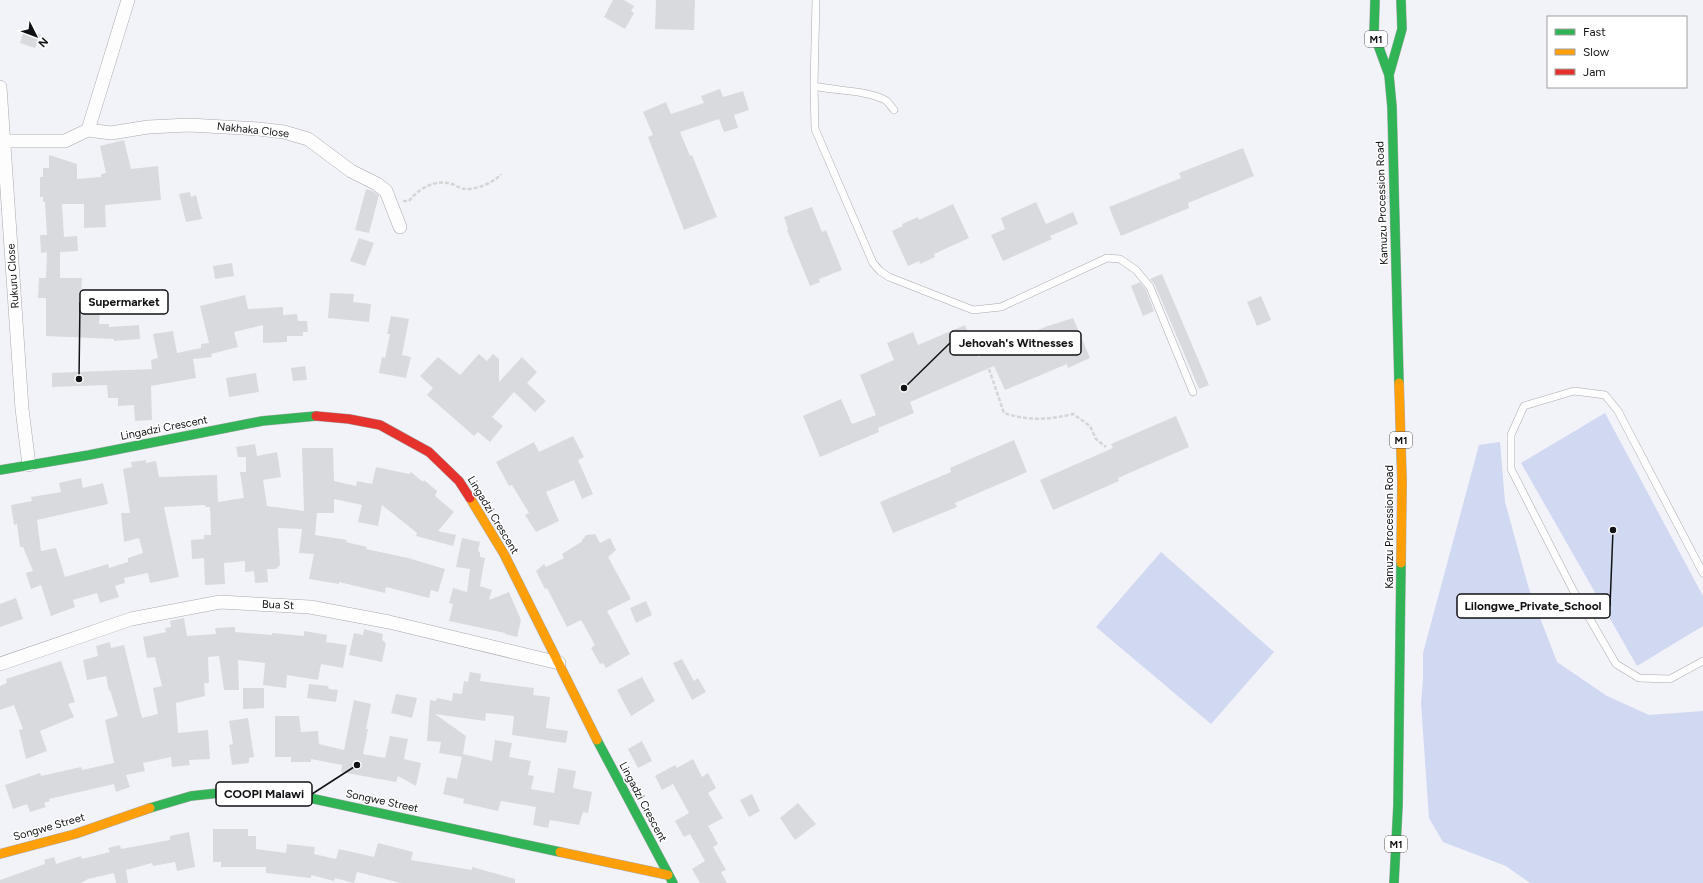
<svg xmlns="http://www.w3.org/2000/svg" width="1703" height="883" font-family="Figtree,sans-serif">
  <rect width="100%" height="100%" fill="#f2f3f8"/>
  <!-- green -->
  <path fill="#d0d8f2" d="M1605,413L1703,596V626L1637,666L1521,463Z
    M1500,442L1505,502L1529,589L1557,662L1607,696L1649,715L1703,711V883H1530L1506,866L1443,842L1429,818L1421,703L1423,680V653L1479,445Z
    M1161,552L1274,652L1211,724L1096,627Z"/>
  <!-- building -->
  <path fill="#d9dade" d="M613,0H624L634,6L631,11L634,13L625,29L604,17Z
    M656,0H695L694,30L655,29Z
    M28,30L41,35L35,48L20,43L23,33L26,34Z
    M720,89L723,97L743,91L749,110L734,115L738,128L724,132L719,119L680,132L690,156L692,155L717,217L684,230L648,137L653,135L643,112L666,102L671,114L704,103L701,96Z
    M124,140L131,169L158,166L161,200L105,205L106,227L84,228V204H62L64,237L77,236L78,251L60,252V278H82L81,300L101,301L99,324H109V327L139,325L140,339L114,341V339L46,336V298H38L39,278H46L47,252L41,253L40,235H47L45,202H43V197H40V177H43V168H49V155L77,164V179L101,177V174L106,173L100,146Z
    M1243,148L1254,176L1188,203L1189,208L1121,236L1109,207L1181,178L1179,173Z
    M366,189L373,191L379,195L369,233L355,230Z
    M190,192L191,197L196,195L202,219L186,222L179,194Z
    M1036,202L1046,224L1073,212L1078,224L1050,236L1052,239L1003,261L991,235L1005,229L1001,218Z
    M953,204L969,238L934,254L935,257L920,264L919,261L908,266L892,231L903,226L902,224L918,217L919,220Z
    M812,207L822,232L826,230L842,270L819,279L820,282L810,286L787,230L788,229L784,217Z
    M359,238L374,243L365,266L350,261Z
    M232,263L234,276L215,279L213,266Z
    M1162,274L1209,385L1199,389L1155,285L1150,279Z
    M1140,282L1146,290L1154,311L1143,316L1131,286Z
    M330,293L354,294L353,302L371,304L369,322L328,318Z
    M245,295L248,309L283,307V315L297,314L298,321H307L308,332H303V336H287V342L263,343V325L234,332L238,347L211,354L212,357L193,359L196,378L151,386L152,420L135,421L134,405L118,406V398H108L107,385L52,387V373L152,369L151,360L158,358L153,334L173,331L177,353L201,348V344L209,343L200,306Z
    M1261,296L1271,320L1257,326L1247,302Z
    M391,316L409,319L402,355L411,357L406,378L379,373L382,357L385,358L390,334H387Z
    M1073,318L1090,358L1068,368L1067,364L1005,390L994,366L910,402L914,413L878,428L879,432L820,457L803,416L841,399L852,424L876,415L860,375L894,360L887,343L913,332L918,345L965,325L978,357L1045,327Z
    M479,354L487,361L493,354L499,359V382L522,357L537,372L527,383L546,401L535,412L514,392L492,417L503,426L490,442L478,432L474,436L427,395L433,388L420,376L438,357L460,375Z
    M305,366L307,380L293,381L291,368Z
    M256,373L259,392L229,397L226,378Z
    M1176,416L1189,447L1118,478L1119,481L1053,510L1040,480L1113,448L1111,444Z
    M573,436L584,457L578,460L593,494L582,499L574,480L546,492L559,521L536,532L525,515L529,513L512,485L509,486L496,462L534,442L539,452Z
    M1014,440L1027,472L955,503L957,507L893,533L880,502L951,472L950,468Z
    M255,444L257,456L277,452L281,477L263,480L267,506L304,511L302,448H333L334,481L356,486L357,481L372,484L376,467L409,474L411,472L423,482L424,480L437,491L435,496L454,512L438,531L456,535L453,546L416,536L417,533L382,505L378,526L358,522L362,505L334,499V513H317L315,535L347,540L346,542L367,547L366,549L408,558L445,569L438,592L431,590L429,598L386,587L385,593L339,582V584L309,579L314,554L299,553L302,529L278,528L280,565L276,569H267L268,582L255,583L254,571L245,572V561L224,563L225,584L205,585L204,558L192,559L191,540L204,539V535H211L210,507H206L205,505L164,507L179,577L150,583L148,573L124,578L125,583L115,586L119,597L100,603L97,593L73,600L75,607L51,616L41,585L31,589L26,573L33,571L23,547H20L17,524L14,525L11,505L32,501L31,497L61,492L59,483L81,478L83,488L103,483L108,504L37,520L41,551L56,548L65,577L108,564L109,568L128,562V558L143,553L139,538L124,542L121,513H130L123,469L132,467L131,462L146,460V463L156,461L159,477L217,475L218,502L244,498L240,472H246V457H238L236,447Z
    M595,534L600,543L610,538L616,550L608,557L631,599L607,611L630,654L606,668L603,663L600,664L591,648L595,645L581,620L567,627L547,588L545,589L536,571L544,564L546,567L564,558L562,554L581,542L586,535Z
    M462,538L480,542L478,551L480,552V557L485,558L480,586L492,590L489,600L509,592L521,620L517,637L505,634V633L449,621L453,604L449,603L453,588L467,592L470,569L456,567Z
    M16,598L23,619L0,627V604Z
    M646,601L652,615L636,623L630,608Z
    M184,618L187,636L216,634L215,628L235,627V632L272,635V633L304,636V631L327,635L326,642L347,645L343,668L321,664L318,680L287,675L286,688L263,685L265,663L238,660L239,690H224L219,656L208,657L209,683H204L205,696L176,703L178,733L208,730L210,759L189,760L190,765L172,767L171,757L143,763L145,771L126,775L130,787L116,792L114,784L49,799L50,801L44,803L46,807L30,812L27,804L13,809L5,785L40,773L41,776L81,767L82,770L114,763L105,720L118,716L110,690L109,691L106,676L87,680L83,660L98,656L96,646L110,642L111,648L124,645L142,718L158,714L153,688L162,686L155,657L147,658L143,637L166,632L165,628L171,627L170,621Z
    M364,629L383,634L382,640L386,643L382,662L349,655L354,633L363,635Z
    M682,659L694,681L698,678L706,692L692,700L673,663Z
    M61,661L75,702L68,704L74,717L40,731L47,751L26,759L19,730L23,729L14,705L0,710V686L7,683L6,679Z
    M470,672L481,674L480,681L534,688L533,695L550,697L546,728L568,731L566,743L512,735L514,716L486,713L485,721L435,714L466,736L463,754L492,761L495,740L512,743L509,757L531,761L528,775L534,776L531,789L554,793L558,768L576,771L573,788L592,792L588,813L583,812L579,825L550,820L548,828L533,825L536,807L501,801L498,811L463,803L464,799L443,794L447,777L457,779L462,757L439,753L441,742L427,741L430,700L436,701L437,698L452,701L453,693L462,694L464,681L468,682Z
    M642,677L655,701L631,716L617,690Z
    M309,684L328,686L329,689L338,690L336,702L307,698Z
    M243,688H264V708L243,709Z
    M396,694L417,698L412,718L391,713Z
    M354,700L371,704L366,729H368L363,754L385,758L390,736L408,739L404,759L421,763L416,786L398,776L396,782L341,772L342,765L311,759V762H291V757H275V716H299L301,732L318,731L319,744L344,750Z
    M248,718L254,757L249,758V763L232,765L229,745L233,744L229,721Z
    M642,741L652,761L638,768L628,749Z
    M693,759L702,777L708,773L716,788L708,793L723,818L708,826L718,844L713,847L726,870L721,872L727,883H700L692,869L705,861L690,834L684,837L675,821L689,813L673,784L662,790L655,776L675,765L677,768Z
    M752,794L760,811L749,817L740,800Z
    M798,803L816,824L795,840L780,818Z
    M213,829H248V836H256V849L286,853L287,844L315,847L314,854L336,859L339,849L374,857L378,843L413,852L411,860L472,870V867L515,879V883H401L357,872L354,883L335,878L334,881L311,875V878L266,873V867H221V862H213Z
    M189,832L195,867L177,871L175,862L153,866L152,863L126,870L128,883H116L114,873L88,879L81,883H0V880L45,864L44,860L54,857L56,864L81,856L82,859L110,852L108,848L120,845L121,849L170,840V836Z"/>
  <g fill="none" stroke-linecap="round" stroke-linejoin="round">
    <!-- lane casing -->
    <g stroke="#a9aaae" stroke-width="8">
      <path id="lane" d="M816,0L814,86L815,129L873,263L880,271L889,277L973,310L1001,307L1107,258L1120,259L1136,270L1150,287L1193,392
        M814,86C836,91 866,90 885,100C889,102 891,107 894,110
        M1703,573L1618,411L1605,395L1574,391L1524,406L1511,435V469L1573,590L1616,664L1639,678L1670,679L1703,661"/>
    </g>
    <!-- street casing -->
    <g stroke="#a9aaae" stroke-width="14">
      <path id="street" d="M0,87L22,409L29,465
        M88,130L111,133L148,127L189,125L259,129L284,132L308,139L351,171L377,184L386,191L400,227
        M4,141H65L88,130L128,0
        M0,664L131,619L220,602L310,607L389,622L559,663"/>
    </g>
    <!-- fast casing -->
    <g stroke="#a9aaae" stroke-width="10">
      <path id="fast" d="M1375,0L1374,34L1389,75L1392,107L1399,383
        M1389,75L1402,29L1401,0
        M0,470L89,455L262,421L316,416
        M597,740L673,883
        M150,808L191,796L247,790L282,792L560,852
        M1394,883L1398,805L1401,563"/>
    </g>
    <!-- slow casing -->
    <g stroke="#a9aaae" stroke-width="10">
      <path id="slow" d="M1399,383L1402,481L1401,563
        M470,498L504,554L597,740
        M560,852L668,875
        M0,854L75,834L150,808"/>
    </g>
    <!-- jam casing -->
    <g stroke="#a9aaae" stroke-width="10">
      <path id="jam" d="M316,416L349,419L380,425L429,452L459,481L470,498"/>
    </g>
    <!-- path -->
    <path stroke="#d5d5d7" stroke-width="2.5" stroke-dasharray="4 2" stroke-linecap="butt" d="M403,201H409C419,188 435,179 452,184C457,186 460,188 464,189C475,190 494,183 501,174
      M989,369L1004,413C1028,421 1049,420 1073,414L1090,426L1096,439L1106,447"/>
    <!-- lane -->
    <use href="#lane" stroke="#fdfdfe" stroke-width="7"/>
    <!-- street -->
    <use href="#street" stroke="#fdfdfe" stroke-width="13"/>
    <!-- fast -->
    <use href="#fast" stroke="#30b455" stroke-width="9"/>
    <!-- slow -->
    <use href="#slow" stroke="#ff9f0a" stroke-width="9"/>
    <!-- jam -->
    <use href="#jam" stroke="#e5322d" stroke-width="9"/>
  </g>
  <g text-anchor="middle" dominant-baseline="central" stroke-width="3" stroke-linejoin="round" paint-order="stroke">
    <!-- shield labels -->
    <g fill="#fff" stroke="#58595b" stroke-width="1">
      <rect x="1365" y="31" width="22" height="16" rx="3"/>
      <rect x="1390" y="432" width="22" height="16" rx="3"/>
      <rect x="1385" y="836" width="22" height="16" rx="3"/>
    </g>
    <g font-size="10" font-weight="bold" fill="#111215">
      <text x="1376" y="39">M1</text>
      <text x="1401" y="440">M1</text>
      <text x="1396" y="844">M1</text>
    </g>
    <!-- street labels -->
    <g font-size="11" fill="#111215" stroke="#fff">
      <text transform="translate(253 130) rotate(6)">Nakhaka Close</text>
      <text transform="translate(1382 203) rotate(-92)">Kamuzu Procession Road</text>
      <text transform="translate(13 276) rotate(-94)">Rukuru Close</text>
      <text transform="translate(164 428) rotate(-11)">Lingadzi Crescent</text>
      <text transform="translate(493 515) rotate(59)">Lingadzi Crescent</text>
      <text transform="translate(1389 527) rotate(-90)">Kamuzu Procession Road</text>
      <text transform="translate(278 605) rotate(3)">Bua St</text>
      <text transform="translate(382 801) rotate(12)">Songwe Street</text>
      <text transform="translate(643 802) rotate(62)">Lingadzi Crescent</text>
      <text transform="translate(49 827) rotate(-16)">Songwe Street</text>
    </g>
  </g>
  <!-- callouts -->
  <path fill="none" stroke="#111215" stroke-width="1.5" d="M79 379L80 302M904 388L950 343M1613 530L1610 606M357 765L312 794"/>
  <g fill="#111215" stroke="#fff" stroke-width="1.5">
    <circle cx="79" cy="379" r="4"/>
    <circle cx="904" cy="388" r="4"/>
    <circle cx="1613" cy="530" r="4"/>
    <circle cx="357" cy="765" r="4"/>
  </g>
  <g fill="#fff" stroke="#111215" stroke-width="1.5">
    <rect x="80" y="290" width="88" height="24" rx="4"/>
    <rect x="950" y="331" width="131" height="24" rx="4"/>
    <rect x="1457" y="594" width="153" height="24" rx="4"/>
    <rect x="216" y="782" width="96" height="24" rx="4"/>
  </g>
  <g font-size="12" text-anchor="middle" font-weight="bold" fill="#111215">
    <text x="124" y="306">Supermarket</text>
    <text x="1016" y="347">Jehovah's Witnesses</text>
    <text x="1533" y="610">Lilongwe_Private_School</text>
    <text x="264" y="798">COOPI Malawi</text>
  </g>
  <!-- legend -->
  <rect x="1547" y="16" width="140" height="72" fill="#ffffff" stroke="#a0a0a1"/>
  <rect x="1555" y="29" width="20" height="6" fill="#30b455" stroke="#a0a0a1"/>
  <text x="1583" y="36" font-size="12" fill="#111215">Fast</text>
  <rect x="1555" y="49" width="20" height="6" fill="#ff9f0a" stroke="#a0a0a1"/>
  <text x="1583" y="56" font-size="12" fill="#111215">Slow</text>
  <rect x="1555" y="69" width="20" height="6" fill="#e5322d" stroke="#a0a0a1"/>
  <text x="1583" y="76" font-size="12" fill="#111215">Jam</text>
  <!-- north arrow -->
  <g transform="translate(36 36) rotate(132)" stroke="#ffffff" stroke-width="3" paint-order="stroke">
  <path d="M0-3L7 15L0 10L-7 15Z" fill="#111215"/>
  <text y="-6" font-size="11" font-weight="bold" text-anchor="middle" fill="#111215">N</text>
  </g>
</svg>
